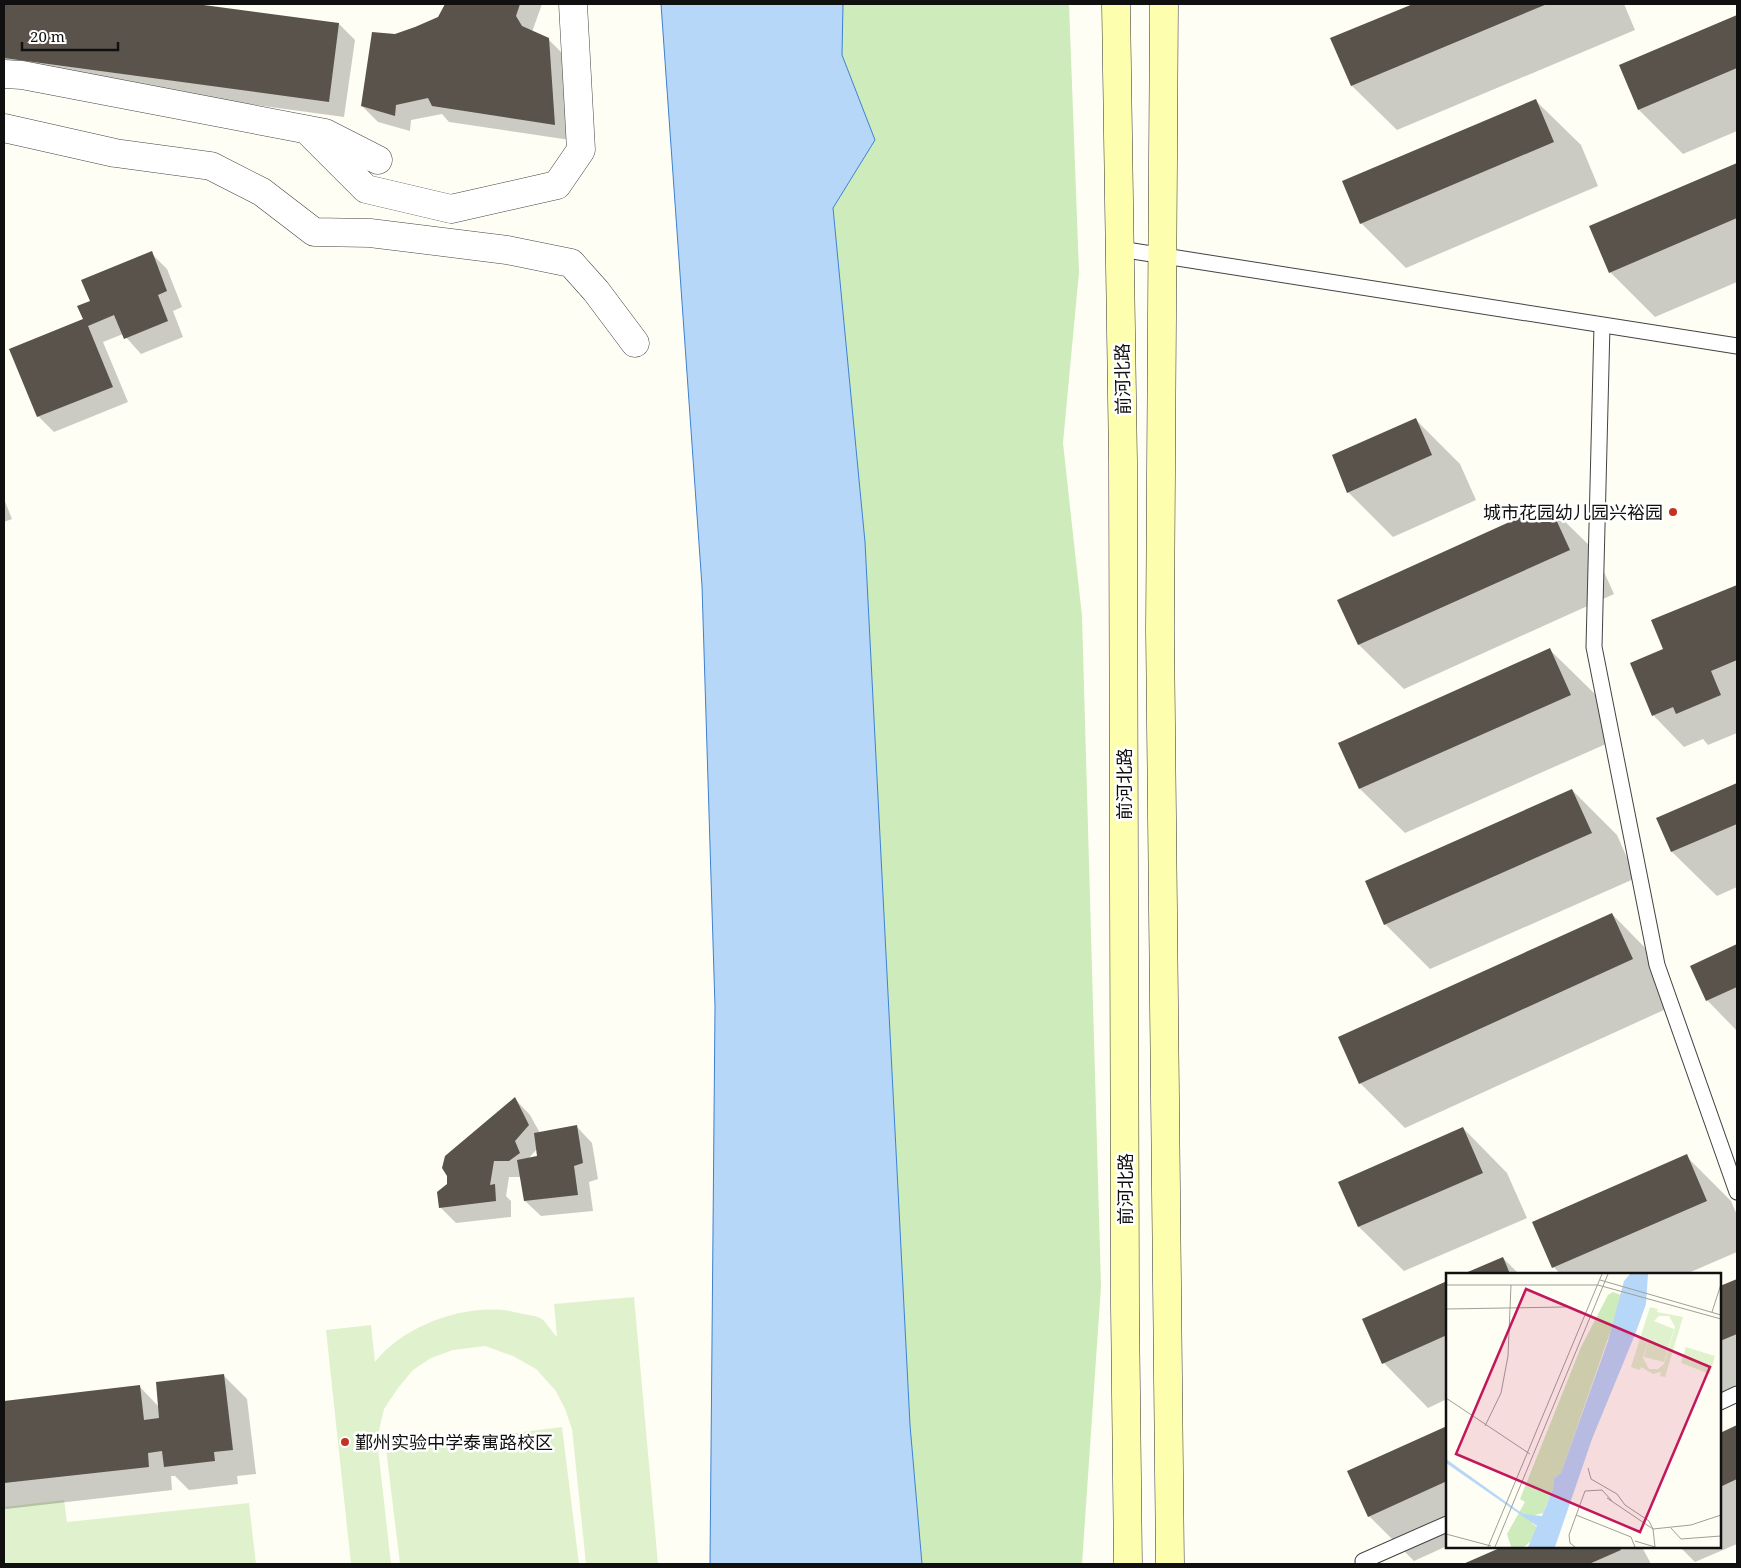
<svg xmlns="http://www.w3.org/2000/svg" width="1741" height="1568" font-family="'Noto Serif','Noto Sans SC',serif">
  <rect width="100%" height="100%" fill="#fffef4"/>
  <!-- green -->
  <path fill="#ceebbb" d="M843,4H1069L1079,272L1063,443L1082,616L1101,1286L1082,1564H922L910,1425L865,542L833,208L875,140L842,55Z"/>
  <!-- pitch -->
  <path fill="#e0f2cd" d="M634,1297L658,1564H586L572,1429L565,1409L556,1391L536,1369L513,1356L485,1346L453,1350L431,1358L413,1370L398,1388L384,1409L377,1439L391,1564H351L326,1330L371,1325L375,1362C405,1323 475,1299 523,1314C529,1315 537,1316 542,1319C547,1323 552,1332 557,1337L554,1304Z
    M562,1427L579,1564H400L386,1449Z
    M64,1500L67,1522L249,1503L256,1564H4V1507Z"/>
  <!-- water -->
  <path fill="#b7d7f8" stroke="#3c81d1" d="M661,4H843L842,55L875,140L833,208L865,542L910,1425L922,1564H710L715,1007L702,586Z"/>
  <!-- shadow -->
  <path fill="#0003" fill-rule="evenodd" d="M4,4H187L339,24L355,40L344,117L4,71Z
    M447,4H542L532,32L548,39L564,55L570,140L449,122L442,114L411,120L410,131L378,122L362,106L395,36L439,18Z
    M1416,4H1624L1635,30L1397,130L1352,86L1332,39Z
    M1737,16V131L1683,154L1639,110L1620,66Z
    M1536,101L1581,145L1598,186L1406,268L1361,223Z
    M1737,164V282L1655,317L1610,272L1591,227Z
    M151,253L167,269L182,307L173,311L183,337L141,354L123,334L103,342L128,402L54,432L38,416L92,301Z
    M1416,420L1460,464L1476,500L1393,537L1348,492Z
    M4,499L12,519L4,522Z
    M1549,506L1594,550L1614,594L1404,689L1359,645L1339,600Z
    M1737,586V733L1708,745L1703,739L1684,747L1653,715L1665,650L1653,621Z
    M1550,650L1595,694L1615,740L1405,833L1360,789L1340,743Z
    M1737,784V887L1717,896L1672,852L1657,818Z
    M1572,790L1617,835L1636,878L1430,969L1385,924Z
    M1612,914L1656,959L1677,1004L1405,1128L1360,1083Z
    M1737,946V1031L1707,1000L1691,966Z
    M515,1099L530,1115L540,1133L577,1127L592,1143L598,1179L589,1182L593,1211L541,1216L525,1201L521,1177H509L506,1196L511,1201V1217L456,1223L440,1207L448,1184ZM537,1149L539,1157L528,1159Z
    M1463,1128L1507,1173L1527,1218L1404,1271L1359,1227L1340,1182Z
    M1686,1156L1731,1201L1737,1215V1252L1686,1274H1560L1554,1267L1534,1222Z
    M1503,1258L1519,1274H1466Z
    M1737,1280V1398L1720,1405V1288Z
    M1447,1283V1399L1428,1408L1384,1363L1364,1319Z
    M223,1375L247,1399L256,1474L237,1476L238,1484L189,1490L175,1476H171L172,1490L6,1509L4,1508V1402L140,1387L159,1407Z
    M1737,1426V1544L1695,1562L1680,1547H1720V1434Z
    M1447,1427V1546L1414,1561L1369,1516L1349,1471Z
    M1505,1547H1642L1651,1564H1466Z"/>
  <!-- building -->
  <path fill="#59534c" d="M4,4H196L339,23L329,102L4,58Z
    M445,4H520L516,16L522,26L549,38L555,125L432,106L428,98L396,105L395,116L361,106L372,32L395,34L415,27L438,17Z
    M1413,4H1547L1351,86L1330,38Z
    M1737,15V68L1638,110L1619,65Z
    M1536,99L1554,142L1360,224L1342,181Z
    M1737,163V218L1609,273L1589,226Z
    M152,251L167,291L158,295L168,321L124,339L114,315L88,326L113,387L37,417L9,349L83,319L77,306L90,301L81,280Z
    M1416,418L1432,455L1347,493L1332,455Z
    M1549,504L1570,550L1358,645L1337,600Z
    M1737,585V660L1711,671L1721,695L1676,714L1673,707L1652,716L1630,663L1663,649L1651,620Z
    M1550,648L1571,695L1359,789L1338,743Z
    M1737,783V824L1671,852L1656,818Z
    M1572,789L1592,833L1384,925L1365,881Z
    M1612,913L1633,959L1359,1084L1338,1037Z
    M1737,944V987L1706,1001L1690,966Z
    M515,1097L529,1125L515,1141L520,1153L509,1161H494L490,1185L495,1184L496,1201L439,1208L437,1192L447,1184V1176L442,1168L445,1156Z
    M577,1125L583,1163L574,1166L578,1195L524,1201L517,1160L537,1156L534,1133Z
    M1463,1127L1483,1173L1358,1227L1338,1182Z
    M1687,1154L1707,1201L1552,1268L1532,1222Z
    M1503,1257L1510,1274H1463Z
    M1737,1279V1334L1720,1341V1286Z
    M1447,1281V1335L1382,1364L1362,1319Z
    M224,1374L233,1450L214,1452L215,1461L164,1467L162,1451L148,1453L149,1467L4,1483V1401L140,1385L144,1420L159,1418L156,1382Z
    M1737,1425V1479L1720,1487V1433Z
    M1447,1426V1481L1368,1517L1347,1471Z
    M1502,1547H1619L1621,1550L1589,1564H1463Z"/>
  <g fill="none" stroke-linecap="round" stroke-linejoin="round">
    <!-- service casing -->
    <g stroke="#434343" stroke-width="17">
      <path id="service" d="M1120,249L1737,346
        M1602,325L1594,647L1657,965L1737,1192
        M1720,1402L1737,1394
        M1363,1561L1447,1524"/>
    </g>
    <!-- minor casing -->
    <g stroke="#434343" stroke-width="29">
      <path id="minor" d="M4,74L22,75L325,133L378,160
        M4,128L115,153L211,166L262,192L314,232L370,233L507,250L571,263L596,291L635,343
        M307,130L366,189L451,209L557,185L581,150L573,4"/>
    </g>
    <!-- secondary casing -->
    <g stroke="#323232" stroke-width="29">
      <path id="secondary" d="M1116,4L1123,461L1125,1307L1128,1564
        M1164,4L1160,630L1170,1564"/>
    </g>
    <!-- service -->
    <use href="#service" stroke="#fff" stroke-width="15"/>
    <!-- minor -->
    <use href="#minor" stroke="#fff" stroke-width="28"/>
    <!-- secondary -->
    <use href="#secondary" stroke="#fdffaf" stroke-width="28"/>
  </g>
  <!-- markers -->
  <g fill="#c53224" stroke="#fff" stroke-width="2">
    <circle cx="1673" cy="512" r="5"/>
    <circle cx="345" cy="1442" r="5"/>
  </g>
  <g text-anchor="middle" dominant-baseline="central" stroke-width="5" stroke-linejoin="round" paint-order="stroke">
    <!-- street labels -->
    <g font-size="18" fill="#101010" stroke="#fff">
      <text transform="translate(1122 379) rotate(-91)">前河北路</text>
      <text transform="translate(1124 784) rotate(-90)">前河北路</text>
      <text transform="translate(1125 1189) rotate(-90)">前河北路</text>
    </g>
    <!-- poi labels -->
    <g font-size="18" fill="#101010" stroke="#fff" text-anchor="end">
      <text x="1663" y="512">城市花园幼儿园兴裕园</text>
      <text x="355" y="1442" text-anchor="start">鄞州实验中学泰寓路校区</text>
    </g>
  </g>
  <!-- overview -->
  <g transform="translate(1446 1273)">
    <rect width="275" height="275" fill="#fffef4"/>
    <path d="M167,19L175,22L174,31L115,200L108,205L107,216L97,240L89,242L86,250L91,254L85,268L78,274H65L61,261L79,229L74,226L135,74L162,22Z" fill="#ceebbb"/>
    <path d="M204,34L212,36L211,39L237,44L219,104L214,103L215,99L207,101L195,94L194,97L185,94ZM223,43L229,54L218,91L212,96H203L197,85L203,65L198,84L218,89L228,56L208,48L213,43ZM240,74L269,83L264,101L235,90Z" fill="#e0f2cd" fill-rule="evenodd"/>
    <path d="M184,1H202L200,31L190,59L146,166L109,274H82L91,253L0,190V186L77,241L96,243L107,216L108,205L115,200L162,68L178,8Z" fill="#b7d7f8"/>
    <path fill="none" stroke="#9f9f99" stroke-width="1" d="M154,7L275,42M0,12H152L275,46M0,36L120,34M266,39L275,11M0,125L84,181M39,153L55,120L62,83L65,12M142,195L145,206L171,221L179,232L203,248L207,256L209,274M161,225L207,256L245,252L275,242M130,242L185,264L189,274M225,255L235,266L275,263M0,261L45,273M189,268L209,274M42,274L156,1M49,274L162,1M129,274L124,270L123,262L139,218L156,217L166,228"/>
    <path fill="#c2185b" fill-opacity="0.15" stroke="#c2185b" stroke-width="2.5" d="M80,16L264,94L194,259L10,181Z"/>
    <rect width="275" height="275" fill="none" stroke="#101010" stroke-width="2.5"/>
  </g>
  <!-- border -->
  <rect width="1741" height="1568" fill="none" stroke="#101010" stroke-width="10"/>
  <!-- scale -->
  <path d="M22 42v8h96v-8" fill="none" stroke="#101010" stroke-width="2.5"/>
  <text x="30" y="42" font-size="15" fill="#101010" stroke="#ffffff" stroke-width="4" paint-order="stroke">20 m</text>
</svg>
